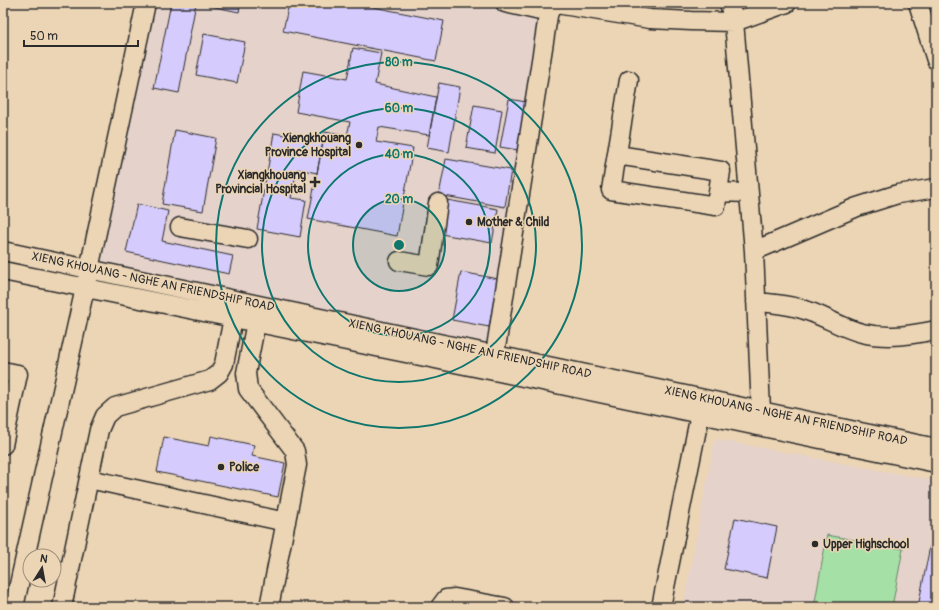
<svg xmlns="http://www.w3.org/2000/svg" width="939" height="610" font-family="Pangolin,sans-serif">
  <rect width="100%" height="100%" fill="#ecd5b5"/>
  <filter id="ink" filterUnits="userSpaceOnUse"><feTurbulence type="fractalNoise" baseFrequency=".025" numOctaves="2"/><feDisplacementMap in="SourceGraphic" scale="8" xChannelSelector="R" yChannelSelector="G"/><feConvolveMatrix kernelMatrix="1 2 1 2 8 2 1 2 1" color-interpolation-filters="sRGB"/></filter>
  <g filter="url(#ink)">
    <!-- built -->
    <path fill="#e5d2cb" d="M146,3H550L495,354L89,269Z
      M715,439L936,481V607H683Z"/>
    <!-- green -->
    <path fill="#a5e0a6" stroke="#688668" d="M827,535L903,549L892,607H814Z"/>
    <!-- building -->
    <path fill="#d5cbfd" stroke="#2b2b2b" d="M171,3H196L179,93L154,88Z
      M196,3H241L239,12Z
      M289,3H353L444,21L436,61L283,31Z
      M204,34L245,42L237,83L196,75Z
      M353,48L381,53L375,84L436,97L429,135L379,127L376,142L413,148L397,236L308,219L325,132L347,136L350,122L296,112L303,71L347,79Z
      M439,83L460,87L449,152L427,148Z
      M509,99L526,102L518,150L500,147Z
      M474,105L502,110L495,153L466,148Z
      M175,130L216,138L203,211L162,204Z
      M274,133L323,142L317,173L297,169L291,198L306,200L300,237L257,229Z
      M446,159L511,170L505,207L439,195Z
      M447,200L498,209L492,243L441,234Z
      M137,204L168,211L162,241L233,256L229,274L126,252Z
      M461,272L498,279L489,327L452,320Z
      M211,436L254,445L252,456L285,463L278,497L157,472L164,437L209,446Z
      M735,518L777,527L767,578L724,569Z
      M930,546L936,547V607H918Z"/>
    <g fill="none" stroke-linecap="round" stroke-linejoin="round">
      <!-- minor casing -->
      <g stroke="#2b2b2b" stroke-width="21">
        <path id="minor" d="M505,3L549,13
          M729,3L734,22L754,251L761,411
          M918,3L936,60
          M617,155L721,171L716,206L611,190L629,80
          M718,192L749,193
          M180,227L248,239
          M3,251L936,448
          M754,251L857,207L898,194L936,188
          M399,261L429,266L438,203
          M3,271L499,372L936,463
          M756,302C771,303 787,305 802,309C823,315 841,328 862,333C887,339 912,335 936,330
          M256,322L246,373L248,389L295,451L297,465L269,607
          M495,354L550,3L650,19L691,21L734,22L787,3
          M3,371L18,374L3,445
          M89,479L286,522
          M14,607L85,288L146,3
          M62,607L99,430L105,416L115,407L210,380L219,373L224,364L233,318
          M440,607L446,599L455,598L505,607
          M661,607L700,414"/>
      </g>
      <!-- minor -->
      <use href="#minor" stroke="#ecd5b5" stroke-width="18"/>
    </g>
  </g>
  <!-- distance rings -->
  <circle cx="399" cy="245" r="46" fill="#0f766e" fill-opacity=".12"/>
  <g fill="none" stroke="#0f766e" stroke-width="2">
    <circle cx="399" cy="245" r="46"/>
    <circle cx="399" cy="245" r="91"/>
    <circle cx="399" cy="245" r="137"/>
    <circle cx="399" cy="245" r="183"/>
  </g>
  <!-- markers -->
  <g fill="#2b2b2b" stroke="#ecd5b5" stroke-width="1.5">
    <circle cx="359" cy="145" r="4"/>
    <path d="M313 176h4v4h4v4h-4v4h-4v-4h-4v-4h4z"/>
    <circle cx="469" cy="222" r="4"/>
    <circle cx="221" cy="467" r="4"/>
    <circle cx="815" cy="544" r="4"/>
  </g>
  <g text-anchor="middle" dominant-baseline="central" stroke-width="3" stroke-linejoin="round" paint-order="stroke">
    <!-- poi labels -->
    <g font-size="12" font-weight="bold" fill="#2b2b2b" stroke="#ecd5b5" text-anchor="start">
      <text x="351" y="138" text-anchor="end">Xiengkhouang<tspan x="351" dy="14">Province Hospital</tspan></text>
      <text x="306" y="175" text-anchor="end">Xiangkhouang<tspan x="306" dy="14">Provincial Hospital</tspan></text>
      <text x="477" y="222">Mother &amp; Child</text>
      <text x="229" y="467">Police</text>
      <text x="823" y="544">Upper Highschool</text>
    </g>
    <!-- street labels -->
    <g font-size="12" fill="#2b2b2b" stroke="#ecd5b5">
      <text transform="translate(153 282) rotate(12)">XIENG KHOUANG - NGHE AN FRIENDSHIP ROAD</text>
      <text transform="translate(470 349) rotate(12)">XIENG KHOUANG - NGHE AN FRIENDSHIP ROAD</text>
      <text transform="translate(786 416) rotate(12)">XIENG KHOUANG - NGHE AN FRIENDSHIP ROAD</text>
    </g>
  </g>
  <circle cx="399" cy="245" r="6" fill="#0f766e" stroke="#ecd5b5" stroke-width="2"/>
  <g font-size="12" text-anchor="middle" font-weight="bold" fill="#0f766e" stroke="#ecd5b5" stroke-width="3" stroke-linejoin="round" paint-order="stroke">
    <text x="399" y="66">80 m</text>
    <text x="399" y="112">60 m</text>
    <text x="399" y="158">40 m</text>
    <text x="399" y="203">20 m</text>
  </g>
  <!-- margin -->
  <rect width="939" height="610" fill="none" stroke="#ecd5b5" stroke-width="16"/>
  <rect x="8" y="8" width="923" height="594" fill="none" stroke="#2b2b2b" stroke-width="1.5" filter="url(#ink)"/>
  <!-- north arrow -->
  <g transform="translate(42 568) rotate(11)"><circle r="19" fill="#ecd5b5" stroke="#9f917e"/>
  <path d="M0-3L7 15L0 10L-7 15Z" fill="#2b2b2b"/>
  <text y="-6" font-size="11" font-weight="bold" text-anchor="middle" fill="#2b2b2b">N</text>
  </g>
  <!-- scale -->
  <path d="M24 40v6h114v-6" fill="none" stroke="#2b2b2b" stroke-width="2"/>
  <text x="30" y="40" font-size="12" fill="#2b2b2b" stroke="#ecd5b5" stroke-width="3" paint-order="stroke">50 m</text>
</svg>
